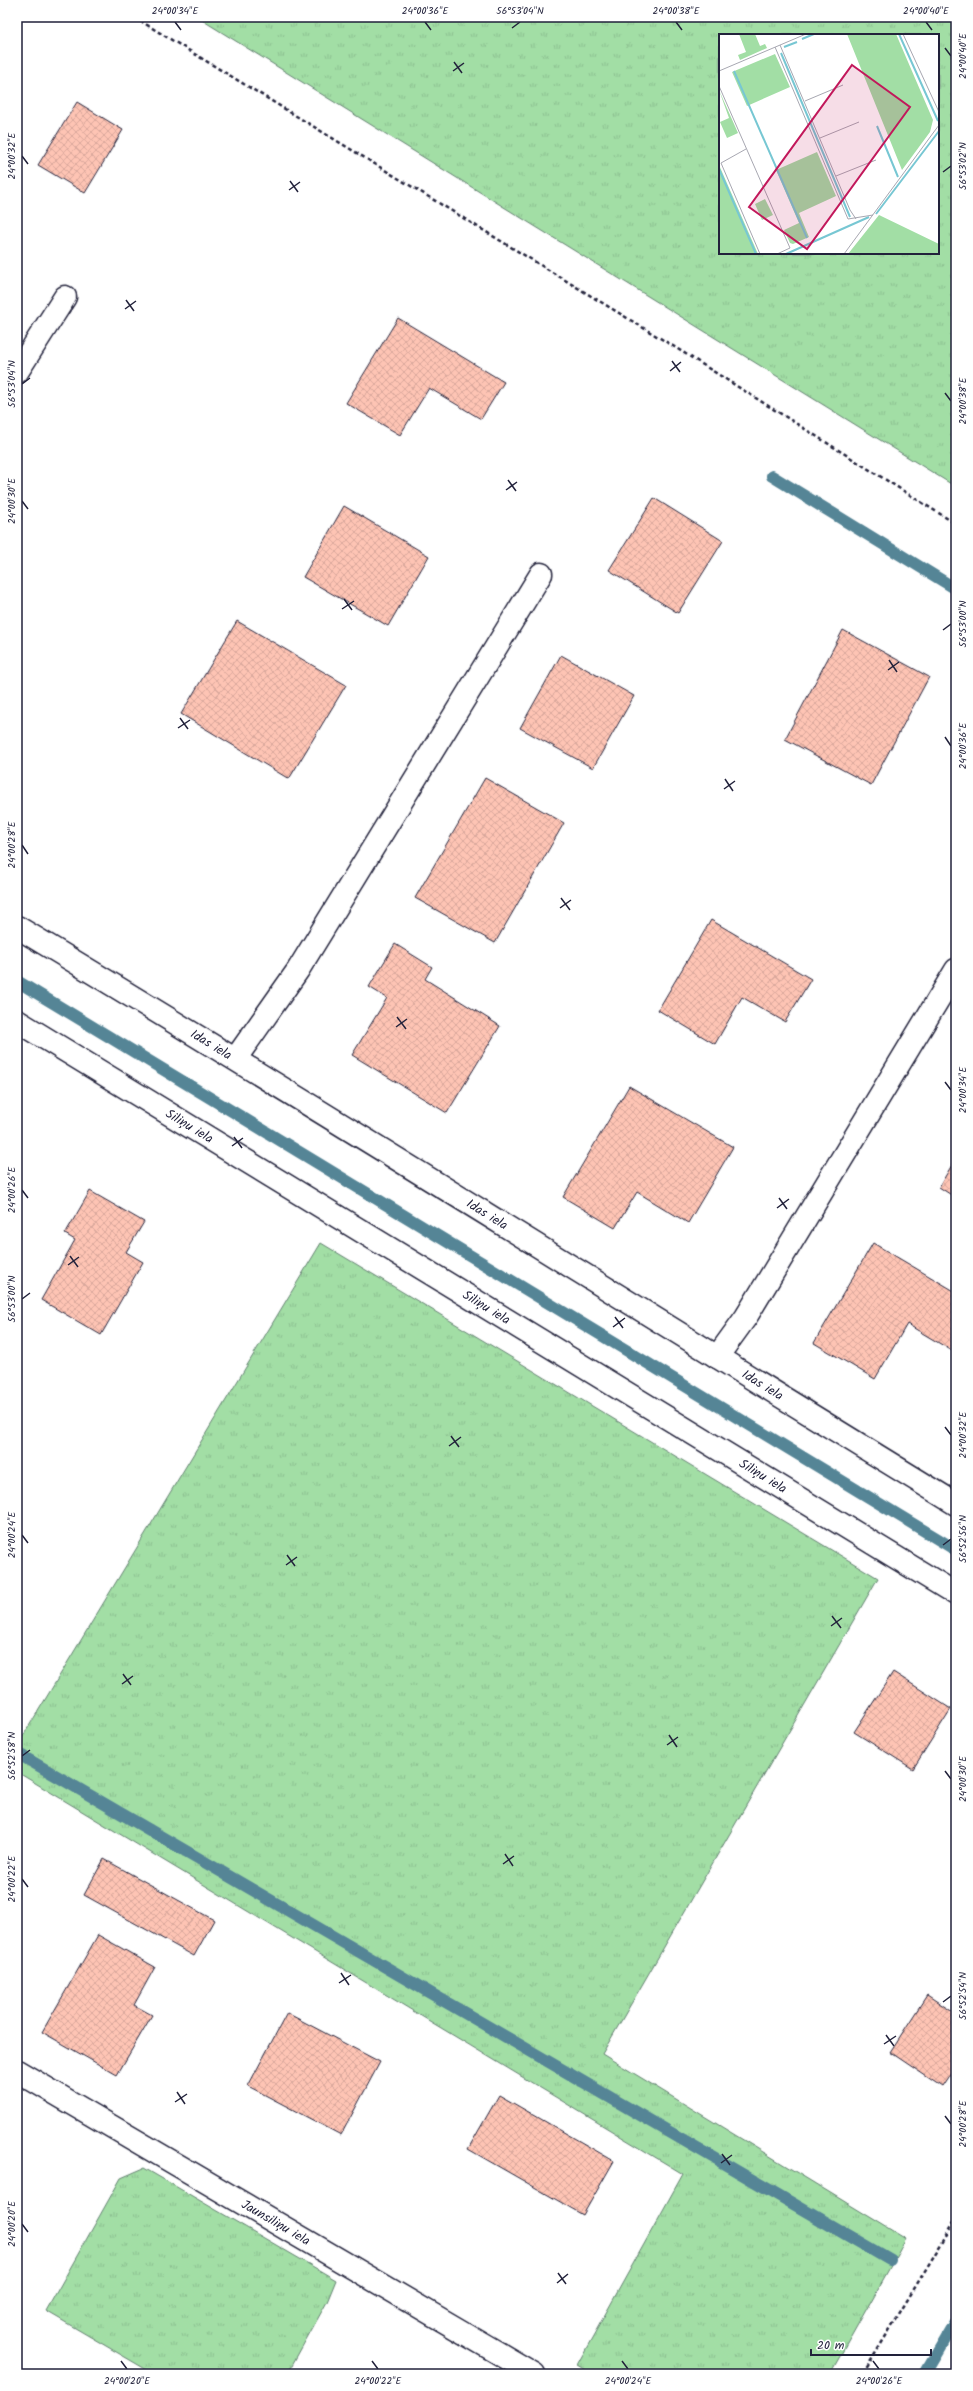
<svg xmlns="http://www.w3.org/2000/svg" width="973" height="2391" font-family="Kalam,sans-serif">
  <defs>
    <pattern id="grass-tufts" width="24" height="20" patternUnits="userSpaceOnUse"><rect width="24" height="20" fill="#a2dea5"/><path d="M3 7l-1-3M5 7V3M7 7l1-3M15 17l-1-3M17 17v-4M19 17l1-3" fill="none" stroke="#8bbe8f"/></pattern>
    <pattern id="building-cross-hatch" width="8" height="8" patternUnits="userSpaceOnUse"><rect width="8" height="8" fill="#fec4b4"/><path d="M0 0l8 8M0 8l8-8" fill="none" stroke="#d9a89c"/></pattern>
  </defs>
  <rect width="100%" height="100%" fill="#fff"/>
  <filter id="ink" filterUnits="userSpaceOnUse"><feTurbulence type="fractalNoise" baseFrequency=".025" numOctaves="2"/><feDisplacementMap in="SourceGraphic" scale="8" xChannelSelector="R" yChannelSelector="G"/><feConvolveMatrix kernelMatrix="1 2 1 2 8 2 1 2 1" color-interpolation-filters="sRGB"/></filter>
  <g filter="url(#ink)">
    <!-- grass -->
    <path fill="url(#grass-tufts)" stroke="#628070" fill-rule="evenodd" d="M197,17H956V487ZM720,35H938V253H720Z
      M321,1243L878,1578L602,2054L906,2239L830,2374H592L577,2365L683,2174L17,1772V1746Z
      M144,2168L336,2280L327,2302L287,2374H154L46,2311L121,2178Z"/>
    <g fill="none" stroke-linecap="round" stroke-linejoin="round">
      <!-- stream -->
      <path stroke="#558596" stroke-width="12" d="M772,476L956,589
        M17,981L956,1550
        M17,1753L890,2260
        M925,2374L956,2321"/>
    </g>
    <!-- building -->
    <path fill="url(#building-cross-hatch)" stroke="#22223b" d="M77,102L123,130L85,193L38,165Z
      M398,318L504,382L481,419L429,388L400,435L346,403Z
      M654,498L723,541L678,613L609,570Z
      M344,506L429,556L388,626L303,577Z
      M237,621L346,685L289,779L181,714Z
      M843,630L929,677L871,785L785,739Z
      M561,655L634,696L593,768L520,728Z
      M485,778L564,823L495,943L415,898Z
      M711,920L811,979L785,1022L742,997L715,1044L658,1010Z
      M395,944L432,967L425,979L500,1026L447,1113L352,1055L387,998L369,987Z
      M629,1086L733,1147L688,1223L637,1192L615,1228L563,1197Z
      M956,1158V1198L939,1187Z
      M90,1191L144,1222L126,1252L143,1262L101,1335L41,1300L75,1240L65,1234Z
      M873,1243L956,1292V1348L954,1352L907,1324L875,1379L814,1343Z
      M893,1672L951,1709L913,1769L854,1732Z
      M104,1859L214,1920L194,1956L84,1895Z
      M98,1935L155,1967L134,2005L152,2015L117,2075L42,2032Z
      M927,1995L956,2014V2066L942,2087L890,2052Z
      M287,2013L380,2062L341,2135L248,2086Z
      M499,2095L614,2161L583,2215L468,2149Z"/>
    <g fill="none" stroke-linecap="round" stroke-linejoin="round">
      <!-- minor casing -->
      <g stroke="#22223b" stroke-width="25">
        <g id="minor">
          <path d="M17,372L65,297"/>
          <path id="s1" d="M17,927C332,1116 642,1312 956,1504"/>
          <path id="s2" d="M17,1021L956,1594"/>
          <path d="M236,1058L298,970L541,574"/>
          <path d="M717,1357L746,1317L956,970"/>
          <path id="s3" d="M17,2071L534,2374"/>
        </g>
      </g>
      <!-- path -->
      <path stroke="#22223b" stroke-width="2.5" stroke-dasharray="4 3" stroke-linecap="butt" d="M134,17L673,346L956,524
        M863,2374L956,2219"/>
      <!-- minor -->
      <use href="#minor" stroke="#fff" stroke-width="22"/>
    </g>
  </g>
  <!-- ticks -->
  <path fill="none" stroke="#22223b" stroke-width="1.5" d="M175,22L181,30M425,22L431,30M676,22L682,30M926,22L932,30M512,28L520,22M945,48L951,56M454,62L462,73M453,71L464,63M22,156L28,164M943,172L951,166M290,181L298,192M289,190L300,182M126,300L134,311M125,309L136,301M672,361L680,372M670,371L681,362M22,384L30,378M945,393L951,401M508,480L516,491M506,490L517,482M22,501L28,509M344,599L352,610M342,609L354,601M943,630L951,624M889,660L897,672M888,670L899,662M180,718L188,729M178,728L190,720M945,737L951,746M725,779L733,791M724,789L735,781M22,845L28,854M561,898L570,910M560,908L571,900M397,1017L406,1029M396,1027L407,1019M945,1082L951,1090M234,1137L242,1148M232,1146L243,1138M22,1190L28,1198M779,1198L787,1209M777,1208L789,1199M70,1256L78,1267M68,1265L79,1257M22,1299L30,1293M615,1317L623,1328M613,1327L625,1318M945,1427L951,1435M451,1436L459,1447M449,1446L461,1437M22,1535L28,1543M943,1545L951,1539M287,1555L295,1566M286,1565L297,1557M832,1616L841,1628M831,1626L842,1618M123,1674L131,1685M122,1684L133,1676M669,1735L677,1747M667,1745L678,1737M22,1756L30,1750M945,1771L951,1779M505,1854L513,1866M503,1864L514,1856M22,1879L28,1887M341,1973L349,1985M339,1983L351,1975M943,2002L951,1996M886,2035L894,2046M884,2044L896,2036M177,2092L185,2104M175,2102L187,2094M945,2116L951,2124M722,2154L730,2165M721,2163L732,2155M22,2224L28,2232M558,2273L566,2284M557,2283L568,2274M121,2361L127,2369M372,2361L378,2369M622,2361L628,2369M873,2361L879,2369"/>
  <g text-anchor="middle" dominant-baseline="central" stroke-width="3" stroke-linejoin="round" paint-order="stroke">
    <!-- street labels -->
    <g font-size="13" fill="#22223b" stroke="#fff">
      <text stroke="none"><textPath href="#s1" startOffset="227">Idas iela</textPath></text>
      <text stroke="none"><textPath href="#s2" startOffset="202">Siliņu iela</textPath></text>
      <text stroke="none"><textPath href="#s1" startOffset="551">Idas iela</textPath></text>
      <text stroke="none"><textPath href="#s2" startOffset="550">Siliņu iela</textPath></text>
      <text stroke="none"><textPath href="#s1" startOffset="875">Idas iela</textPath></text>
      <text stroke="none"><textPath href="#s2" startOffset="874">Siliņu iela</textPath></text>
      <text stroke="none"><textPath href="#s3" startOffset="300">Jaunsiliņu iela</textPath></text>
    </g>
  </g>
  <!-- overview -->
  <g transform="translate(719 34)">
    <rect width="220" height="220" fill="#fff"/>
    <path d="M20,0H36L41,12L46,10L48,14L21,26L19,21L27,18ZM128,0H177L214,86L211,98L183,136ZM56,20L71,53L28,72L13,38ZM0,56L19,99L8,104L1,88L10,84ZM98,118L117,162L80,179L90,203L74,210L71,209L65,196L80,189L57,136ZM0,131L39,220H0ZM46,165L54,181L43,186L36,170ZM160,181L220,210V220H129Z" fill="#a2dea5"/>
    <path fill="none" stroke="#77c7d3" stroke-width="2" d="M180,0L219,87M83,5L95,0M65,13L78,8M62,19L131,183M15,37L88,204M158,92L179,143M0,135L37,220M157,180L220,97M67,220L150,183"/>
    <path fill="none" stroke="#a7a7b1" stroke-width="1" d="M184,0L220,78M61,11L131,176L137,185M56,13L129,185L154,181M0,37L87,0M0,52L71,214L58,220M86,67L124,51M101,104L140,88M27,115L2,129L41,220M117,142L157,126M125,220L220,91"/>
    <path fill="#c2185b" fill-opacity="0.15" stroke="#c2185b" stroke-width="2" d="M133,31L191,73L88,215L30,173Z"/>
    <rect width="220" height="220" fill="none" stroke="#22223b" stroke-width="2"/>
  </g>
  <!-- margin -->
  <rect width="973" height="2391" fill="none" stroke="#fff" stroke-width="44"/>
  <!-- scale -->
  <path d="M811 2349v6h120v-6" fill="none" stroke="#22223b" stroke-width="2"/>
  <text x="817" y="2349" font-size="12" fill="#22223b" stroke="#ffffff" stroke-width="3" paint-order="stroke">20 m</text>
  <rect x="22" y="22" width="929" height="2347" fill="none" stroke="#22223b" stroke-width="1.5"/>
  <g font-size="10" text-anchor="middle" fill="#22223b">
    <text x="175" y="14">24°00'34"E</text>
    <text x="425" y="14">24°00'36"E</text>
    <text x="520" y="14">56°53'04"N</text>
    <text x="676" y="14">24°00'38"E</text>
    <text x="926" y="14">24°00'40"E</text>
    <text transform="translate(962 56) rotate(-90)" y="4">24°00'40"E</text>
    <text transform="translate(11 156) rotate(-90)" y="4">24°00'32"E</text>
    <text transform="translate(962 166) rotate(-90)" y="4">56°53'02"N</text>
    <text transform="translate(11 384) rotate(-90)" y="4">56°53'04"N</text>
    <text transform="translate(962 401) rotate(-90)" y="4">24°00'38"E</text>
    <text transform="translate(11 501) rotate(-90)" y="4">24°00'30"E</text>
    <text transform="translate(962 624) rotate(-90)" y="4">56°53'00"N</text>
    <text transform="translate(962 746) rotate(-90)" y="4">24°00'36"E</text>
    <text transform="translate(11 845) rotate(-90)" y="4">24°00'28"E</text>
    <text transform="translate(962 1090) rotate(-90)" y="4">24°00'34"E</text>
    <text transform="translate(11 1190) rotate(-90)" y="4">24°00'26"E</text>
    <text transform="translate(11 1299) rotate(-90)" y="4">56°53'00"N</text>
    <text transform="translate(962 1435) rotate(-90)" y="4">24°00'32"E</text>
    <text transform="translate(11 1535) rotate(-90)" y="4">24°00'24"E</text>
    <text transform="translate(962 1539) rotate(-90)" y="4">56°52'56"N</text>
    <text transform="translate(11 1756) rotate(-90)" y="4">56°52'58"N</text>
    <text transform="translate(962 1779) rotate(-90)" y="4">24°00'30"E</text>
    <text transform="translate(11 1879) rotate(-90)" y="4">24°00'22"E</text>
    <text transform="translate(962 1996) rotate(-90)" y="4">56°52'54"N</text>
    <text transform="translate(962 2124) rotate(-90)" y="4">24°00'28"E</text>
    <text transform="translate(11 2224) rotate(-90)" y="4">24°00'20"E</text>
    <text x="127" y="2384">24°00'20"E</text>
    <text x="378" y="2384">24°00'22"E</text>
    <text x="628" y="2384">24°00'24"E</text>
    <text x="879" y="2384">24°00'26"E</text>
  </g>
</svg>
